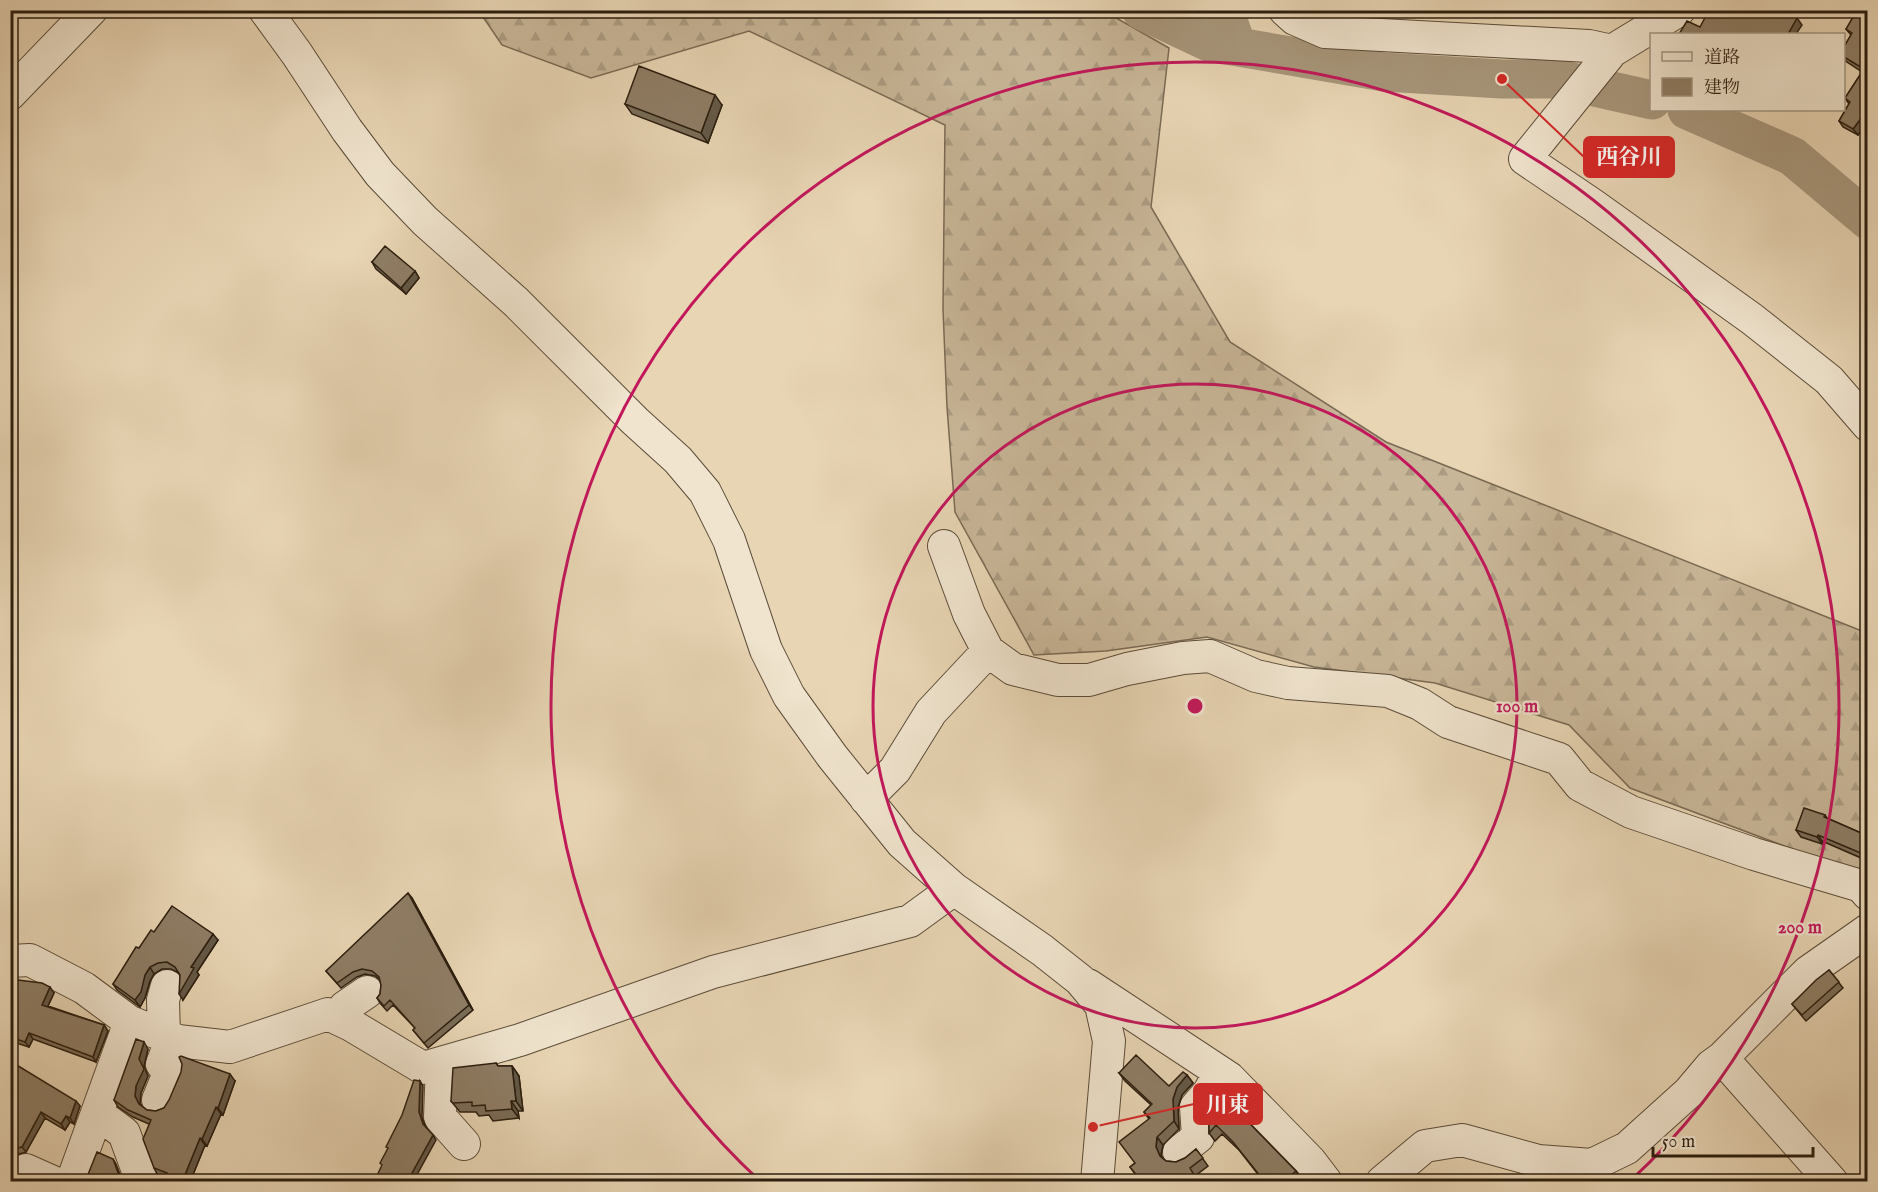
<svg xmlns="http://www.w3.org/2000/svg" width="1878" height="1192" font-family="'IM FELL English','Noto Serif JP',serif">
  <defs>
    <pattern id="forest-firs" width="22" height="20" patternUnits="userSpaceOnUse" patternTransform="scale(1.5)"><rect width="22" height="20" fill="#c8b698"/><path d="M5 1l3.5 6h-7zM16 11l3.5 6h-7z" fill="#ac9c82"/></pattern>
  </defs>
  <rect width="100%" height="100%" fill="#e8d5b4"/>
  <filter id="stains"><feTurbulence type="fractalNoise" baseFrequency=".00333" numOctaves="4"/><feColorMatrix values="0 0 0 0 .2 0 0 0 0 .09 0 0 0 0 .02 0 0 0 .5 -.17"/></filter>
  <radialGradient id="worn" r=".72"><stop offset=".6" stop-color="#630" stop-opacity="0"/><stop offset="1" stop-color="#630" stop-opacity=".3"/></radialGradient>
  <!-- forest -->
  <path fill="url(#forest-firs)" stroke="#7a6a54" stroke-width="1.5" d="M479,11H1104L1169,48L1151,207L1230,342L1386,442L1867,633V877L1630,788L1569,725L1435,683L1314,667L1207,637L1106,651L1034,655L955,512L947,407L943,309L945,125L749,31L591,78L502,45Z"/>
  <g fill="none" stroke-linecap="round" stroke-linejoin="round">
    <!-- river -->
    <path stroke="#a8977c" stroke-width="39" d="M1141,10L1209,42L1384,72L1502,79H1559L1652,100
      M1224,10L1237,46
      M1687,110L1792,156L1868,220"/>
    <!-- minor casing -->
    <g stroke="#5b4c38" stroke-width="34">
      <path id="minor" d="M265,10L297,54L347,130L380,174L425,221L516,302L635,421L678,460L705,492L729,540L766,650L789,696L832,756L902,843L954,889L1042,950L1080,980L1101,1005L1109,1041L1097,1182
        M1285,10L1295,19L1325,32L1589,46L1612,51
        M1679,10L1612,51L1525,159L1593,205L1752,319L1829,380L1868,425
        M10,94L91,10
        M944,546L969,614L988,651
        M866,799L895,770L931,712L988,651L1013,669L1058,680H1089L1127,669L1183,658L1210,656L1256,676L1288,683L1388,691L1420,704L1448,722L1559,759L1580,785L1631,812L1754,854L1861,886L1868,894
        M10,961L30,960L84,988L130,1022L178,1041L230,1047L328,1014L351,1025L423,1068L520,1040L713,972L910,921L954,889
        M1088,985L1229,1078L1310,1161L1326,1182
        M341,1020L345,1007L367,992
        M164,1036L163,1000L167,986
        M1722,1058L1832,1182
        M442,1063L440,1117L464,1144
        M158,1100L169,1073L162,1064L172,1038
        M97,1113L124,1133L142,1182
        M1179,1152L1198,1137L1196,1107L1209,1092L1220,1072
        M26,1170L53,1182
        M72,1182L130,1022
        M1382,1182L1425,1146L1462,1140L1538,1161L1592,1165L1627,1148L1689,1092L1711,1066L1722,1058L1808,972L1868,930"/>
    </g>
    <!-- minor -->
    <use href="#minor" stroke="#f0e4ce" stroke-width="32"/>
  </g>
  <!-- wall -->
  <path fill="#7a6c57" stroke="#2c1e0f" stroke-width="1.5" d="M1868,10V121L1858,135L1843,127L1839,121L1849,104L1845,98L1862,72L1844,60V47L1851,35L1846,29Z
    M625,104L722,105L708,143L632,114Z
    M372,262L415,271L419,278L406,294L376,269Z
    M1825,815L1827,818L1868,836V861L1822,841V844L1801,837L1796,830Z
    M412,898L473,1010L428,1048L413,1030L415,1028L393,1005L387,1011L380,1003L377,998L380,994L381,985L380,980L375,976L365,974L357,977L341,988L326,971Z
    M154,932L218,940L197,972L199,975L183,1000L180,975L179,973L171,969H162L154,974L150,981L145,998L140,1007L117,990L113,984L139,948Z
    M1829,970L1843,988L1806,1021L1792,1004Z
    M10,979L54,993L48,1006L104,1025L108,1031L96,1062L33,1039L29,1047L10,1041Z
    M148,1049L144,1066L148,1076L141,1093L140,1103L142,1106L147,1110L156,1111L235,1081L223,1115L221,1114L207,1146L205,1145L190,1182H163L165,1177L158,1175L154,1168L149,1124L133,1117L118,1107L114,1100Z
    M10,1061L80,1106L74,1124L70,1122L65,1130L45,1118L26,1152L16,1155L10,1162Z
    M496,1063L498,1066H512L519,1076L523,1111H518L519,1118L493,1121L489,1115L479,1116L476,1112H460L451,1101Z
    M1119,1073L1169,1086L1187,1075L1193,1083L1182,1095L1178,1107L1179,1129L1163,1145L1161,1155L1163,1158L1166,1161L1176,1162L1185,1158L1196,1149L1208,1166L1195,1176L1199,1182H1141L1130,1167L1135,1163L1149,1119L1144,1112L1151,1105L1125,1081Z
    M1209,1105L1296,1171L1302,1180L1299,1182H1264L1239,1150L1222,1134L1215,1141L1209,1133Z"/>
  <!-- shaded-wall -->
  <path fill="#635847" stroke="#2c1e0f" stroke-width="1.5" d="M1797,18L1802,25L1796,34H1788Z
    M715,95L722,105L708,143L701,133Z
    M1868,109V121L1858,135L1853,129Z
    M415,271L419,278L406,294L401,288Z
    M1818,835L1822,841V844L1817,837Z
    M1868,844V860L1863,854Z
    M408,893L412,898L473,1010L469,1005Z
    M213,934L218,940L197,972L199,975L183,1000L179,994L191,967Z
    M150,967L154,974L150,981L145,998L140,1007L135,1000L145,975Z
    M50,987L54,993L46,1010L42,1005Z
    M104,1025L108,1031L96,1062L93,1057Z
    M29,1033L33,1039L29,1047L25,1042Z
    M144,1042L148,1049L144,1066L148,1076L141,1093L140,1103L144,1111L139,1104L135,1096L139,1059Z
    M512,1066L519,1076L523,1111L516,1101Z
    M230,1074L235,1081L223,1115L218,1108Z
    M1187,1075L1193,1083L1182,1095L1178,1107L1179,1129L1174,1121L1173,1099L1177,1087Z
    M420,1081L423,1086L422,1117L427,1129L423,1124L419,1112Z
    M76,1101L80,1106L74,1124L70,1118Z
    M511,1101L518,1111L519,1118L512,1109Z
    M216,1107L221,1114L207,1146L202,1139Z
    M41,1112L45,1118L26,1152L22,1147Z
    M66,1116L70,1122L65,1130L61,1124Z
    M433,1135L436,1140L413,1182H407Z
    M1157,1137L1163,1145L1161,1155L1165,1164L1160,1156L1156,1147Z
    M200,1138L205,1145L190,1182H182Z
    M12,1149L16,1155L10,1162V1151Z
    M113,1159L116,1164L123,1182H118Z"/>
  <!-- building -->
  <path fill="#8e7d65" stroke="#2c1e0f" stroke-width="1.5" d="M1709,10H1763L1768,13L1770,10H1783L1797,18L1788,34H1679L1687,21L1700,27Z
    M1857,10H1868V109L1853,129L1839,121L1850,102L1845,98L1864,69L1844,57V47L1852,33L1846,29Z
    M639,66L715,95L701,133L625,104Z
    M385,246L415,271L401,288L372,262Z
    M1804,808L1825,815L1824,817L1868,836V844L1863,854L1818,835L1817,837L1796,830Z
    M408,893L469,1005L424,1043L413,1030L415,1028L390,1000L384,1006L377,998L380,994L381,985L379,977L372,971L362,969L353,972L337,983L326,971Z
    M172,906L213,934L191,967L194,968L179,994L180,975L175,967L167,962L158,963L150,967L145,975L141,992L135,1000L113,984L136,947L139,948L151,930L154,932Z
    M1829,970L1839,982L1802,1015L1792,1004L1816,980Z
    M10,979L42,983L50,987L42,1005L104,1025L93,1057L29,1033L25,1042L10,1037Z
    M136,1039L144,1042L139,1059L144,1069L136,1086L135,1096L139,1104L147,1110L156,1111L164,1108L169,1100L181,1072L182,1064L179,1057L181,1056L230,1074L218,1108L216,1107L202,1139L200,1138L182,1182H163L167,1173L154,1168L143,1139L151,1120L128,1110L114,1100Z
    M1136,1055L1169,1086L1183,1072L1187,1075L1177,1087L1173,1099L1174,1121L1157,1137L1156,1147L1160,1156L1166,1161L1176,1162L1185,1158L1196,1149L1203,1158L1190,1168L1198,1182H1142L1130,1167L1135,1163L1119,1142L1150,1118L1144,1112L1152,1104L1119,1073Z
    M10,1061L76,1101L70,1118L66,1116L61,1124L41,1112L22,1147L12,1149L10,1151Z
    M496,1063L498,1066H512L516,1101H511L512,1109L486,1111L485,1105L472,1106V1102L453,1103L451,1101L453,1068Z
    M414,1080L420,1081L419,1112L423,1124L433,1135L407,1182H374L382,1165L380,1163L388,1148L386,1147L402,1115Z
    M1219,1092L1296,1171L1283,1182H1265L1233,1142L1216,1125L1209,1133V1105Z
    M97,1152L113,1159L120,1178L118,1182H85Z"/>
  <!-- distance rings -->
  <g fill="none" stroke="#c2185b" stroke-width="3">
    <circle cx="1195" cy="706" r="322"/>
    <path d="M760 1181A644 644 0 1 1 1630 1181"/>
  </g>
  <circle cx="1195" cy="706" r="9" fill="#c2185b" stroke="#f0e4ce" stroke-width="3"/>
  <g font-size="18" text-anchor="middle" font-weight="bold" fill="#c2185b" stroke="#f0e4ce" stroke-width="4.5" stroke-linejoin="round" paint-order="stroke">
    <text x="1517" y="712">100 m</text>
    <text x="1800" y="933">200 m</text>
  </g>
  <!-- callouts -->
  <path fill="none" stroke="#d62828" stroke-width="2" d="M1502 79L1584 157M1093 1127L1194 1104"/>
  <g fill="#d62828" stroke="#f0e4ce" stroke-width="2">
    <circle cx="1502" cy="79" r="6"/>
    <circle cx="1093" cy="1127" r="6"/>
  </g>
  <g fill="#d62828" stroke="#d62828" stroke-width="2">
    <rect x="1584" y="137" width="90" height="40" rx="6"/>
    <rect x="1194" y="1084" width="68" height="40" rx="6"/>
  </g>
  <g font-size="22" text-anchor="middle" font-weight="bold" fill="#fff">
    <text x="1629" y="164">西谷川</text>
    <text x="1228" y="1112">川東</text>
  </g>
  <!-- margin -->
  <rect width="1878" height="1192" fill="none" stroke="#e8d5b4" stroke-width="36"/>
  <rect x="12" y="12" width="1854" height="1168" fill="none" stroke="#2c1e0f" stroke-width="3"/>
  <rect x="18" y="18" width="1842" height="1156" fill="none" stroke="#2c1e0f" stroke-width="1.5"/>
  <!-- legend -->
  <rect x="1650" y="33" width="195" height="78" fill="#f0e4ce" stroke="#a29582" stroke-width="1.5"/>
  <rect x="1662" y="52" width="30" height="9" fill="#f0e4ce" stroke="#a29582" stroke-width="1.5"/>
  <text x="1704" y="63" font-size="18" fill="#2c1e0f">道路</text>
  <rect x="1662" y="78" width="30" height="18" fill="#8e7d65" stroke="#a29582" stroke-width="1.5"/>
  <text x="1704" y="93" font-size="18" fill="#2c1e0f">建物</text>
  <!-- scale -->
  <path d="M1653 1147v9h160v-9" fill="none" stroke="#2c1e0f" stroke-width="3"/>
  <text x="1662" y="1147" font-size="18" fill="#2c1e0f" stroke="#f0e4ce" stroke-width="4.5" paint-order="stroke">50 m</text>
  <rect width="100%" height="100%" filter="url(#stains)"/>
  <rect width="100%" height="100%" fill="url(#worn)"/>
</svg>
